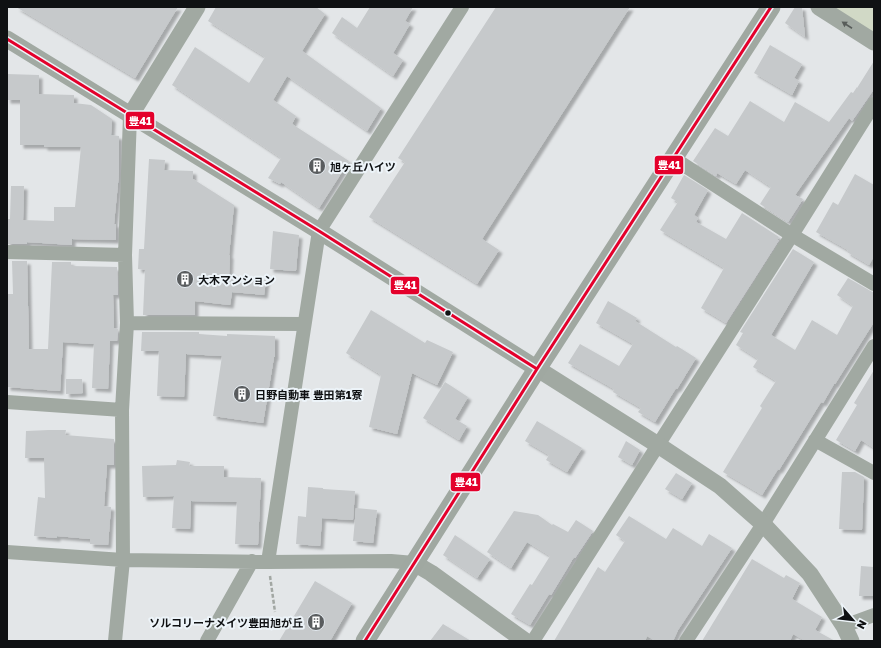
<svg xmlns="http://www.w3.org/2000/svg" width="881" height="648" font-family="'Golos Text','Noto Sans JP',sans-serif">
  <defs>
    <filter id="shadow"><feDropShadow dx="3.5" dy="3.5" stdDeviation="1" flood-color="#0004"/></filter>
  </defs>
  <rect width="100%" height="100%" fill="#e3e6e8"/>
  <!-- green -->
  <path fill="#d1d9c6" d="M819,7H874V42Z"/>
  <!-- building -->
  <path fill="#c6c9cb" filter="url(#shadow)" d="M16,7H178L135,78Z
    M216,7H316L325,14L302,51L381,108L367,131L287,76L273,100L296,116L292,124L349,161L319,208L281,182L280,184L268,178L281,158L172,85L195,47L249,83L265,57L208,21Z
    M370,7H413L405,21L410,24L393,53L403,60L393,76L332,33L342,17L357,28Z
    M496,7H630L482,239L499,250L477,284L369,217L405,162L398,158Z
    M795,7H802L805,37L785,23Z
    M770,45L802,64L794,78L799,81L792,95L754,73Z
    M874,61V89L852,121L849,118L795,195L803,199L788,222L760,204L771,187L745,170L736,184L717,173L716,176L693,161L715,128L728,136L750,101L784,122L795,102L829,122L851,92L853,93L857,87V88Z
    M7,74L39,75V94L74,95V103L91,105L112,119L111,135L119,136V173L114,224H116V240L72,239V245L27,242V244H7V219H10L11,186H24L23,220L54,221V207H75L81,147H44V145H20V100H7Z
    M149,159L165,160L164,170L193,171V179L234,205L229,255H230L229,276L266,280L264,295L232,292L230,305L195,301V315H143L145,270L138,269L139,249H144Z
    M855,174L874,185V256L869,265L847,252L848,250L816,232L833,202L838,205Z
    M684,175L708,190L694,215L698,218L696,222L726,239L742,213L779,237L777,240H779L726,323L701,308L724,268L660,230L678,202L671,198Z
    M273,231L299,235L296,271L270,269Z
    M793,249L814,262L771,335L795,350L812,320L837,335L853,306L837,295L848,278L874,293V322L835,384H834L823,403L821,402L779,470L778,469L762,495L723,472L762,408L760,406L776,381L753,367L758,359L736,345L743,333L740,332Z
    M12,261H27L29,349H48L52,262H71V266L117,267L118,295H113L114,328L118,329L117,341H110L108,389L92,388L94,344L63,342L60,391L7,387V294H13Z
    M608,301L637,318L635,321L676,347L677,346L696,358L677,389L676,388L655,422L638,412L641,408L613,392L614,389L568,363L580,344L619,366L633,344L596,323Z
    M371,310L425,343L427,340L453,352L437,385L412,373L397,434L369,427L381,375L346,353Z
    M142,332H199V334L227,336V334L275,336V357H274L263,423L213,416L222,356L186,354L184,397L157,396L159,351H141Z
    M874,370V448L861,440L855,451L836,440L857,405L854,403Z
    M66,379H82L83,393L66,394Z
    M445,382L468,397L455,419L467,426L459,440L423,418Z
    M537,421L582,448L567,472L546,460L549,455L525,441Z
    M49,430H66L65,435L114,439V465H107L104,506L111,507L108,545L90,544V539L57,536V538L34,536L38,497L45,498L44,458H25L26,431Z
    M626,441L640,450L632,465L618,457Z
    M177,460L190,462L189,466H224V477L261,478L258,545L235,544L237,502L191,501L190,529L172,528L174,496L143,497L142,466L176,465Z
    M842,472H855L864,477L862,530L839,529Z
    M676,473L692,483L682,499L665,489Z
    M308,487L323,488V489L355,491L353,520L322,518L320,546L296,544L298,516L306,517Z
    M356,508L377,510L373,543L353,541Z
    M514,511L538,515L552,525L553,524L568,532L576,520L593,531L575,558L574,557L551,595L549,594L530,625L511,614L530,584L532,585L550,556L527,542L511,568L487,552Z
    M629,516L666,539L673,528L702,546L709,534L732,548L678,630L673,641H656L647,636L645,641H554L598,567L605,572L625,541L616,535Z
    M455,535L490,559L477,578L443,555Z
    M752,559L784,578L786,575L800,583L792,599L822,617L815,630L835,641H806L793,634L790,641H702Z
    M861,566L874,567V596H859Z
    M315,581L352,603L330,641H279Z
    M443,624L471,641H430Z"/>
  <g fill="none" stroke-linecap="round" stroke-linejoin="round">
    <!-- path -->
    <path stroke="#a2a7a3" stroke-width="2.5" stroke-dasharray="4 2" stroke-linecap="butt" d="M270,576L275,612"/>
    <!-- minor -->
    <path stroke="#a1a9a2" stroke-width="14" d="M673,158L792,235L874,284
      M7,252L125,255
      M127,323L304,324
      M7,402L122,410
      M815,440L874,473
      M7,552L123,560L268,562L391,561L414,563
      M268,562L319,231L462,7
      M844,626L874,615
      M115,641L123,560L122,410L127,323L125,255L130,116
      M207,641L252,561
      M533,641L792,235L874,104
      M686,641L763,524L874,346"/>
    <!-- tertiary -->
    <path stroke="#a1a9a2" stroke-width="17" d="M819,7L874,42
      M7,39L319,231L658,445L720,486L763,524L810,574L844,626L851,641
      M130,116L197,7
      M414,563L431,573L525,641"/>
    <!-- secondary -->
    <path stroke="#a0a8a1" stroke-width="19" d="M365,641L537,369L771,7"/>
    <!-- bus-1 casing -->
    <g stroke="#edf4f9" stroke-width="6">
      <path id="bus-1" d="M7,39L319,231L537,369
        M365,641L537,369L771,7"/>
    </g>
    <!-- bus-1 -->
    <use href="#bus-1" stroke="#e4002b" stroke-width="3"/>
  </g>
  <!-- one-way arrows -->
  <defs><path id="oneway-solid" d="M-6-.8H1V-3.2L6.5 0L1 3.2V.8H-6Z"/></defs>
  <use fill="#585d5a" href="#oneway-solid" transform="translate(847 25) rotate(-147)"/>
  <!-- icons -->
  <defs>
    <g id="building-disc" transform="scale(0.9)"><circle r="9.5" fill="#595c5e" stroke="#edf4f9"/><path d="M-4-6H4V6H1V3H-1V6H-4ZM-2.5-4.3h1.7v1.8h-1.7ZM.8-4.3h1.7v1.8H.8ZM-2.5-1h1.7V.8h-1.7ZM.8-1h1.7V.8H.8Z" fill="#fff"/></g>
  </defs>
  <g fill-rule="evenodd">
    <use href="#building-disc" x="317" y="166"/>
    <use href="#building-disc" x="185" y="279"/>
    <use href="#building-disc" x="242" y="394"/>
    <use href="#building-disc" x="316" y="622"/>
  </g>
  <!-- markers -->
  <circle fill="#0f1113" stroke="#edf4f9" stroke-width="1.5" cx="448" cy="313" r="3.5"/>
  <g text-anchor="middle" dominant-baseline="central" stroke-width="4" stroke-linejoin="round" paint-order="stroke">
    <!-- poi labels -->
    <g font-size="11" font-weight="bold" fill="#0f1113" stroke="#edf4f9" text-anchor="start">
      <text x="330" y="166">旭ヶ丘ハイツ</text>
      <text x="198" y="279">大木マンション</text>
      <text x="255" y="394">日野自動車 豊田第1寮</text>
      <text x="303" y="622" text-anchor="end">ソルコリーナメイツ豊田旭が丘</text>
    </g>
  </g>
  <g stroke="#edf4f9" stroke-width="1.5">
    <rect x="125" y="111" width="30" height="19" rx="4" fill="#e4002b"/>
    <rect x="654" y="155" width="30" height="20" rx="4" fill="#e4002b"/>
    <rect x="390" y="276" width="30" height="19" rx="4" fill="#e4002b"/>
    <rect x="450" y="472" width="31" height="20" rx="4" fill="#e4002b"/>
  </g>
  <g font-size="11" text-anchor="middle" font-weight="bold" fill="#fff">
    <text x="140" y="125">豊41</text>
    <text x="669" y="169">豊41</text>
    <text x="405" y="289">豊41</text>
    <text x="466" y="486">豊41</text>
  </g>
  <!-- border -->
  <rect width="881" height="648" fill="none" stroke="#0f1113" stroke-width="16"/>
  <!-- north arrow -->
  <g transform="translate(853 620) rotate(118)" stroke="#edf4f9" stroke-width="3" paint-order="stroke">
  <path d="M0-3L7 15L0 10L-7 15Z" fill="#0f1113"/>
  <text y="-6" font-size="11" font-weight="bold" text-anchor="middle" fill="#0f1113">N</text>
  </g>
</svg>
